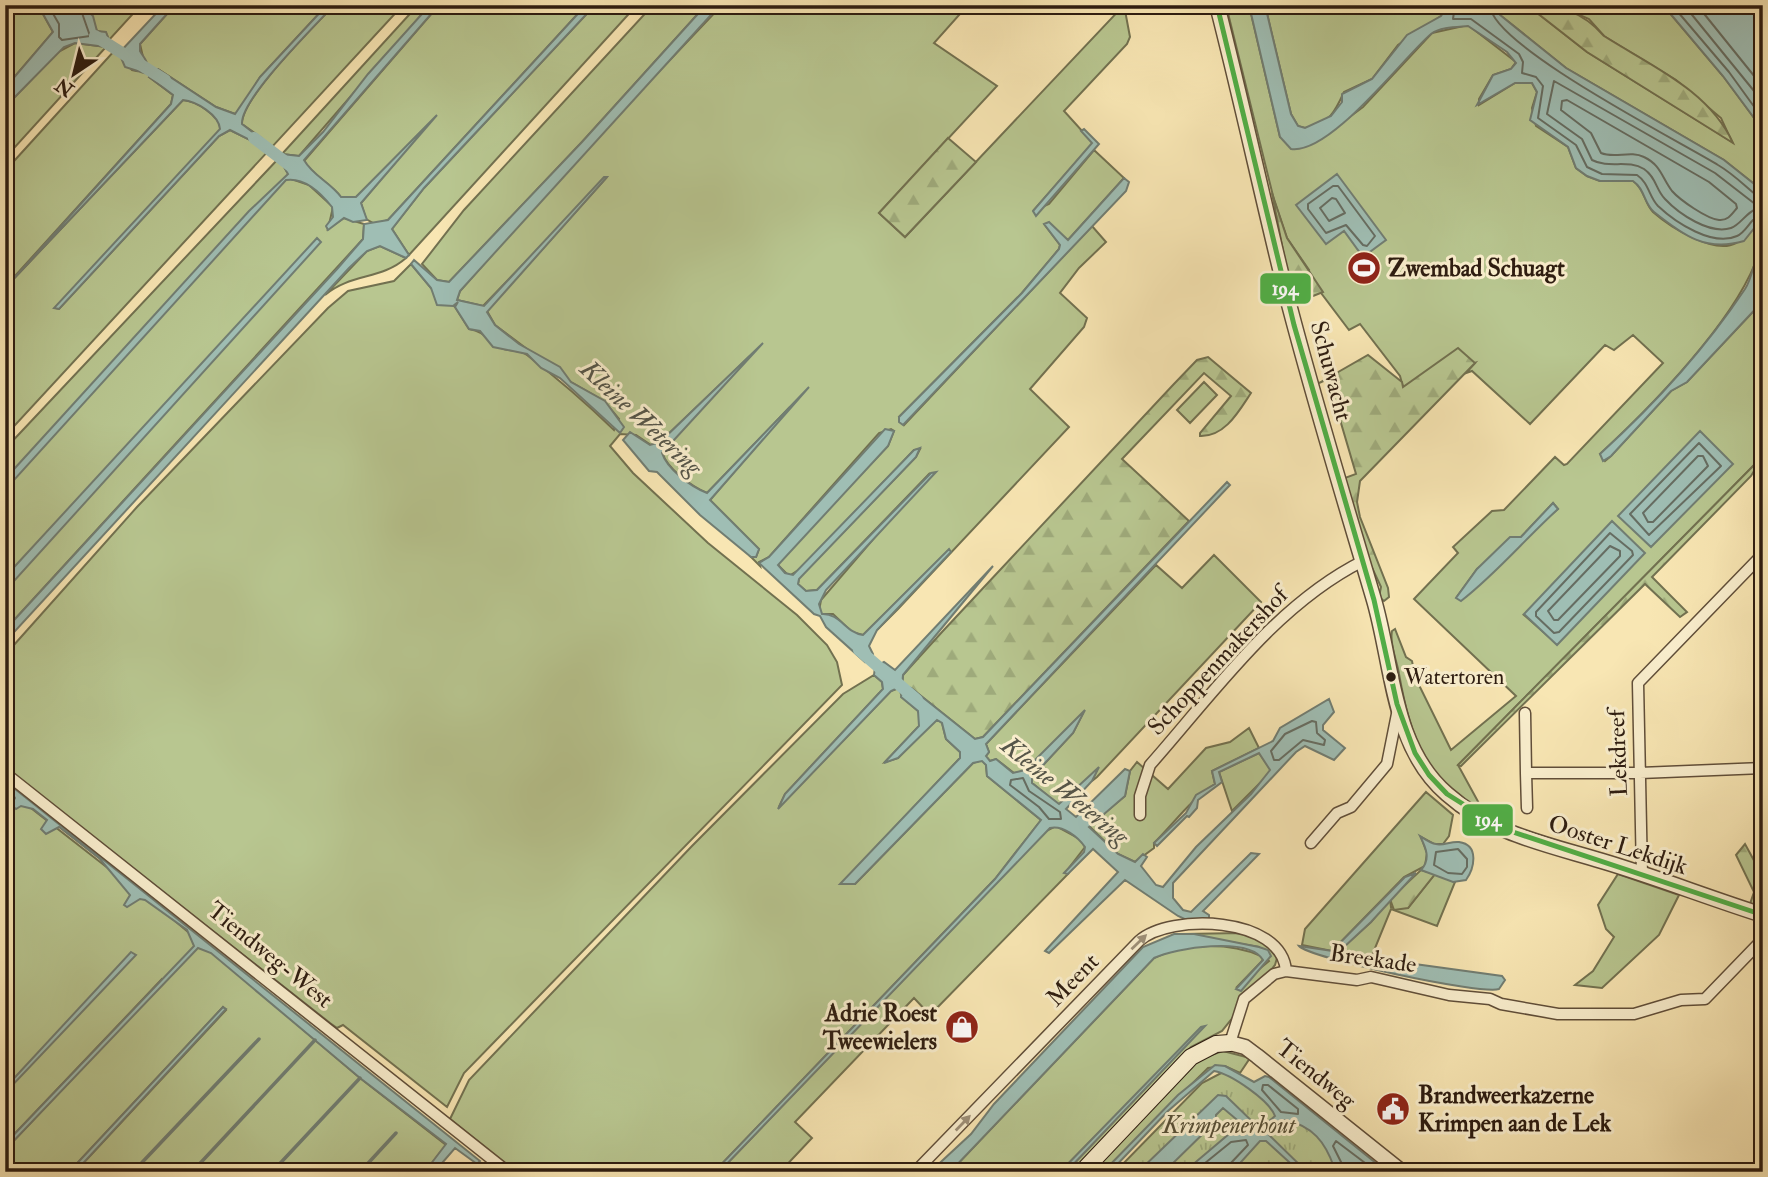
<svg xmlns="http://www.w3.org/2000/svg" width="1768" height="1177" font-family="'IM FELL Double Pica',serif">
  <defs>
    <pattern id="forest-firs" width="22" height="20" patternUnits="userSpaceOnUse" patternTransform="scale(1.75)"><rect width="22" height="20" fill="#b8c690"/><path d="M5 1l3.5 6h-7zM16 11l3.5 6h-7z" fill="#9eaa7b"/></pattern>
    <pattern id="park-tufts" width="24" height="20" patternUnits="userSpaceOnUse" patternTransform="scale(1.75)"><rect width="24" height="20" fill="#b8c690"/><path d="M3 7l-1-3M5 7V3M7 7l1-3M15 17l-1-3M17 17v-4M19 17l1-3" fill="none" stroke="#9eaa7b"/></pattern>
  </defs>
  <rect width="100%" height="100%" fill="#f8e6b3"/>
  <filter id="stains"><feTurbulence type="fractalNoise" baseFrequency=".00286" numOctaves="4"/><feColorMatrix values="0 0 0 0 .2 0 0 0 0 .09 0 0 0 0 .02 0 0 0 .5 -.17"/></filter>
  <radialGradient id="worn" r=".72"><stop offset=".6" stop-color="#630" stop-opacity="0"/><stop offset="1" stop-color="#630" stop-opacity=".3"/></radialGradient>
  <!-- grass -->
  <path fill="#b8c690" stroke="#727150" stroke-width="2" fill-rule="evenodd" d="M5,5H38L53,32L5,88Z
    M91,5H141L109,40L106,33L97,31L88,11Z
    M175,5H327L260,77L242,108L235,114L216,107L158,69L153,70L149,77L173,95L171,104L5,287V171L115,50L132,70L137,71L143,57L140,44Z
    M334,5H403L5,436V288L183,100C196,101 219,115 221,129L55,308L59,309L219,136L230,130L266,148L263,139L242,124C241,98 314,27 334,5Z
    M418,5H430L299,156L282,154Z
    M439,5H586L388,220L375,224L366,219L361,203L421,132L356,197H341C329,182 313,176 304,161Z
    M595,5H637L409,255L392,229L424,188Z
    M653,5H706L582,142L449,282L437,280L422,264L464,210Z
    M722,5H797L804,12L813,5H968L934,43L997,86L879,213L905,237L1124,5L1130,37L1127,44L1064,111L1093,143L1033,211L1049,204L1094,150L1124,178L1068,240L1044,224L1060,245L1059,249L1022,293L899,417L904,425L1092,226L1106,242L1079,268L1060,293L1087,318L1084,327L1030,389L1069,427L898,609L877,630L950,552L949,550L863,635L852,632L833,614H822L819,611L821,600L930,473L817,590L806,591L798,584L799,578L916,457L920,449L914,450L800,569L789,576L778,565L780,560L888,446L894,431L891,429L879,433L769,557L759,562L760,566L751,557H756L759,549L710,500L790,407L707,493C691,486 667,469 662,452L750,356L660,442L651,445L636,435L620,434L610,446L633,473L708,543L797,615L827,645L837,662L842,685L464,1073L447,1107L343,1025L337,1028L330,1023L5,768V655L137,507L328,308L348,291L394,281L411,264L431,288L455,307L469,329C484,331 489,341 501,348C508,352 519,349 527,355C557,378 586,403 614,430L619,419L604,401L571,382L495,325L487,311L607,177L483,306L457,300L460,291L594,140Z
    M1226,5H1249L1280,137L1316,142L1363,107L1432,33L1468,25L1516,62L1511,69L1493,75L1479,99V105L1515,83H1532L1537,92L1532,108L1536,126L1568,147L1576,168L1587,176L1600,181H1633C1645,189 1644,203 1653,212C1670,227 1714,255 1736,243C1743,239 1750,231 1756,225L1763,228C1763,295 1651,407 1600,454L1605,461L1611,456L1671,391L1687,382L1763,301V456L1458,765L1487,818C1426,775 1412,746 1399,674C1397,661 1389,643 1392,631L1395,629L1406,657L1412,661L1415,677L1451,750L1516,696L1414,599L1458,553L1453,547L1492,511L1504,510L1555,457L1564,465L1567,464L1663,363L1633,335L1614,350L1605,345L1530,424L1472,371L1466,373L1475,363L1403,387L1400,376L1360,324L1349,330L1306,273L1309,270L1287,238L1274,200ZM1553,503L1558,509L1456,598L1477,569L1521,537ZM1597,601L1557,644L1524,615Z
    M1265,5H1448L1441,16L1398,45L1372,79L1344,92C1335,112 1330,123 1305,128L1298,126L1291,114Z
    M1497,5H1527L1587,52L1732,142L1721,118L1676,80L1604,36L1589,19L1557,5H1663L1723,76L1763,130V191L1724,160L1566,68L1500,15Z
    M75,43L106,47L5,158V107L58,52Z
    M279,158L291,179L309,185L333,207L328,229L344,218L364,224L363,239L5,630V449Z
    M380,246L406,258C381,280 351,273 325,295L367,251Z
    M1204,382L1217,395L1190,423L1177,410Z
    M1214,555L1261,602L1097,777L1092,781L1097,770L1059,805L1032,783V777L1073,733L1083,713L1025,771L1014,773L996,759L990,761L986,756L989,752L986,744L1156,565L1182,588Z
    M874,675L882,682L883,689L785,794L779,807L891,691L899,688L902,697L918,711L921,718L919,726L885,762L898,758L937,719L942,723L946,739L960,752V758L841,884H855L973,763L982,760L986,765L987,776L1041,820L995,879L714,1172H516L450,1119L469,1080L692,846L843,694Z
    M1249,728L1259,748L1212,771L1215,784C1192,798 1174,823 1154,843V848L1135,862L1118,854L1089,826L1125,796L1130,771L1137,762L1168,789L1206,748L1230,742Z
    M1259,753L1271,770L1269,774L1232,811L1219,772Z
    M5,782L13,787L22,801L168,915L360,1078L446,1145L425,1172H75L226,1010L223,1007L69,1172H5V1150L165,980L162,979L5,1144Z
    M1426,792L1453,815L1449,836L1443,844H1434L1421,837L1427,853L1425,866L1404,877L1332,951L1302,945L1305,929Z
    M1056,826L1080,839L1085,847L1065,873L1068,874L930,1015L914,998L795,1122L812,1138L780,1172H719L1046,831Z
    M1435,874L1455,882L1437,926L1391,909L1371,958C1360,957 1349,957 1342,948L1371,922L1390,899L1391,907L1408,908Z
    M1618,874L1679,895L1659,935L1602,988L1575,985L1593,971L1614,937L1606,929L1598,905Z
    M1241,933L1265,942L1277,958L1275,965L1222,1031L1191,1047L1074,1172H1066L1203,1027L1060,1172H950L1154,958C1186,943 1228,942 1261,956L1263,960L1236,988L1269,961L1259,947L1183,934Z
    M1223,1051L1250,1058L1240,1073L1225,1066L1208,1068L1103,1172H1090L1199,1059Z"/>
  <!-- forest -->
  <path fill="url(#forest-firs)" stroke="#727150" stroke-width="2" d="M1527,5C1560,5 1582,11 1604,36C1651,66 1709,90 1733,143L1587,52Z
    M948,138L976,162L905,237L879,213Z
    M1272,193L1287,238L1323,292L1308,298L1288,277Z
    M1458,348L1475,363L1360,481L1357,502L1360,517L1388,588L1389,597L1384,601L1379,597L1381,587L1367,557L1342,479L1356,474L1328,379L1319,383L1368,355L1402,382L1403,387Z
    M1208,357L1251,393C1239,411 1225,437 1200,436V433L1231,396L1204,373L1122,459L1189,521L983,737L975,739L911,688L902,686L903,675L942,632L1173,385L1197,360Z
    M1763,456L1751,476L1652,577L1687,612L1680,617L1645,584L1461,766L1458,765Z
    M1745,844L1763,877V912L1749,907L1754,892L1736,855Z
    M1421,870L1435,874L1408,908L1394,910L1390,899Z"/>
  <!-- park -->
  <path fill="url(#park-tufts)" stroke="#727150" stroke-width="2" d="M1227,1070L1271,1096L1366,1172H1115L1202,1083Z"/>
  <!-- water -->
  <path fill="#9fbeb4" stroke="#717d72" stroke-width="2" d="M38,5H91L88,11L93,16L97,31L106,32L109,40L106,47L75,43L64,47L5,107V88L53,32Z
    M164,5H175L140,44V51C145,60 151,63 144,73L125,67L119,53Z
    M327,5H334C315,26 240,99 242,124L267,143L266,148L230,130L219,136L59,309L54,308L220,129C219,115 196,101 183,100L5,288L171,104L173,95L149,77L152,71L158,69L216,107L235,114L260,77Z
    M430,5H439L304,160C313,176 330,182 341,197H356L437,115L361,203L367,220L353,222L344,218L328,230L326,226L333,217L332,207C321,193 305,177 286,180L5,490V479L249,211L288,174L279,158L282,154L299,156L323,132L368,74Z
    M586,5H595L424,188L392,229L409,255L406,258L380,246L367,251L349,268L5,642V630L338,268L363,239L364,224L388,220Z
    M706,5H720L460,291L457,300L484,306L604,177H607L487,312L495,325L519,344L560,367L571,382L605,401L624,427L620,433L560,378L541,368L527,354L493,347L480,331L469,329L455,307L458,302L453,306L437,305L431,288L411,264L414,260L437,280L449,282L582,142Z
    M1249,5H1265L1291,114L1298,126L1305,128L1331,116L1342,102V94L1372,79L1407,35L1441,16L1448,5H1497L1500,15L1566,68L1724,160L1763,191V228L1756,226L1744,241C1706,252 1684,236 1654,212C1644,204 1645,189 1633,181H1600L1587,176L1576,168L1568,147L1530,120L1537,92L1532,83H1515L1477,105L1493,75L1511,69L1516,63L1507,52L1468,26C1457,27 1440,27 1431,34C1402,59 1330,155 1291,149L1280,137Z
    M1663,5H1763V130L1723,76Z
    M1084,129L1099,144L1036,216L1033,211L1092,143L1081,131Z
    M1337,174L1386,240L1363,257L1344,231L1326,244L1296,205Z
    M1124,178L1129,182L1126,191L903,425L899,422V417L1022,293L1059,249L1060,245L1044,224L1049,222L1068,240Z
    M317,238L321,242L5,591V577Z
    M1763,246V301L1687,382L1671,391L1611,456L1603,461L1600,454C1654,405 1705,349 1745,289C1754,275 1753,258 1763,246Z
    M763,343L662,453C667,469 691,487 707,493L809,387L710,500L759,549L756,557H751L700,515L657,472L649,471L623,440L630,432L650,445L660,442Z
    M885,429L894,431L888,446L778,565L785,573L793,575L914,450L920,448L916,457L799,579L798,584L806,591L817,590L931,473L936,472L826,590L819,604L822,614C840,613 846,633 863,635L949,549L951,552L877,630L869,646L873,654L865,662L826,627L820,616L814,614L759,563L769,557Z
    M1700,431L1733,464L1651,547L1618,516Z
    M1227,482L1230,485L986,744L989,752L986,756L990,761L996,759L1013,773L1025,770L1085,710L1073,733L1032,777V783L1059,804L1099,767L1092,781L1066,809L1076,817L1125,769L1130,771L1125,796L1089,827L1118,854L1135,862L1143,854L1147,857L1141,866L1156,885L1163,887L1196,847L1251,794L1270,770L1259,753L1219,772L1222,782L1198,800L1197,808L1189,817L1187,816L1157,846L1154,843L1186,813L1196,795L1215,784L1212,771L1273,741L1280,728L1329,699L1334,712L1323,725V730L1345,748L1334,760L1305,746L1296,752L1173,883V898L1183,910L1191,912L1251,853L1259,854L1203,911L1209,915V920L1191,922L1178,916L1125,880L1049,953L1045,951L1118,872L1093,849L1068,874L1064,873L1084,852L1085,847C1078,837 1063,825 1050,828L719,1172H714L995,879L1041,820L987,776L986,765L982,761L973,763L855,884H840L960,758V752L946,739L942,723L937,720L898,758L884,763L919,726L918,711L901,697L902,691L911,688L975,739L983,737Z
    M1553,503L1558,509C1525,539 1496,574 1461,601L1456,598L1477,569L1510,537H1521Z
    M1612,521L1645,553L1557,645L1524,614Z
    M993,566L903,675L902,686L891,691L778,809L785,794L883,689L882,682L874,675L875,667L884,662L895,670Z
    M5,781L480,1161L477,1164L455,1148L436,1170L430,1165L446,1144L360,1078L211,953L198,948L5,1150V1144L194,946L187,930L145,900L140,899L127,907L124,905L130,895L100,859L59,827L46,834L41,829L47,820L33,809L21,806L16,809L11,805L15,798Z
    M1420,836C1425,839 1430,843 1436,844C1443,846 1451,841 1459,842C1480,845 1474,869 1466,880L1453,882L1421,870C1431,859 1426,848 1420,836Z
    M1416,873L1371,922L1343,948C1348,957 1361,957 1371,958L1502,976L1505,980L1499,989C1481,995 1309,958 1299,946L1332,951L1405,877Z
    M1174,934H1194L1259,947L1268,950L1271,956L1241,991L1236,989L1263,960C1249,936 1175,948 1154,958L950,1172H930L971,1134L994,1104L1143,947Z
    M131,952L136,955L5,1093V1088Z
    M223,1007L226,1009L75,1172H69Z
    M1205,1026L1066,1172H1060L1201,1027Z
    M1215,1065L1225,1066L1254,1082L1265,1076L1269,1077L1387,1172H1347L1334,1167C1325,1142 1313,1126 1285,1120L1269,1135L1307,1172H1300L1266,1141H1260L1232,1172H1184L1229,1134L1249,1130L1223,1108L1216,1115V1121L1164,1172H1138L1218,1095L1226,1096L1260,1129L1275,1116C1269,1100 1231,1074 1214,1071L1168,1111L1110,1172H1103L1178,1095Z"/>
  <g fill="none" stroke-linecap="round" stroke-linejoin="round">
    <!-- shore -->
    <path stroke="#666d62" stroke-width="2" d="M48,5L59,24V37L62,40L90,36L82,13L83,5
      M1455,5L1453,19H1471L1519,54L1523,62L1522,73L1536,77L1543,86L1538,118L1576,145L1587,167L1602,174L1637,175C1649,183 1649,197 1658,206C1676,223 1713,247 1737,236C1744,233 1748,225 1753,220H1763
      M1490,5C1490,45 1681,142 1718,165C1732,173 1744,185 1756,195L1763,196
      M1672,5L1729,72L1763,119
      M1684,5L1763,102
      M1697,5L1763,87
      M1554,81L1715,173L1755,204L1756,209C1746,213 1740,225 1731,228C1710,235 1679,214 1665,199C1656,190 1656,177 1644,169C1628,159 1609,169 1592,160L1582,139L1547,114Z
      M1567,100L1709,182L1736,204L1737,208C1732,214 1728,221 1719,220C1707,219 1680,200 1672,191C1662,178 1661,165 1644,157C1630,150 1615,159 1601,153L1591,133L1561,110L1562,101Z
      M1333,186H1338L1375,236L1367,246L1363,245L1346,225L1326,233L1308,209V204Z
      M1332,198L1336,199L1345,213L1329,221L1320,208Z
      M1699,443L1721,466L1649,535L1630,514Z
      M1698,456H1703L1708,466L1653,522H1648L1643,513Z
      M1610,533L1632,551L1633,555L1559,632L1554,633L1536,616V612Z
      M1610,546L1620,551V556L1558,620H1554L1548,611Z
      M1312,721L1316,722L1317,733L1325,740L1324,745L1303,740L1279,760H1274L1271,751L1285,734Z
      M1023,778L1029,791L1060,812L1061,819H1049L1039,807L1010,785L1011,780Z
      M1458,849L1467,859V867L1462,874L1448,873L1434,865L1436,852Z
      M1268,1085L1298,1109V1114L1281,1112L1262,1090L1263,1085Z
      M1194,1172L1231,1142L1246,1140L1248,1145L1229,1165L1228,1172
      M1346,1172L1333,1146L1336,1141L1377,1172"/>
    <!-- stream -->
    <path stroke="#717d72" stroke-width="3.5" d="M133,1172L259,1039
      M192,1172L315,1040
      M272,1172L360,1078
      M360,1172L396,1133"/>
    <!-- canal -->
    <path stroke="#9fbeb4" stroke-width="12" d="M95,36L165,80
      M254,138L292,167
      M859,650L917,700"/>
    <!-- minor casing -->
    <g stroke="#604e39" stroke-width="13">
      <path id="minor" d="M1525,713L1526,773H1640L1763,768
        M5,773L508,1172
        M1526,773L1527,808
        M1140,815V796L1150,765C1213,694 1275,605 1363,561
        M1311,843L1337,813L1351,807L1387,764L1398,709
        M1642,875L1638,683L1763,554
        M1230,1043L1244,999L1274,974L1286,971L1357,980L1371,977L1449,995L1490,999L1501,1004L1558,1014H1634L1681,1000L1705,999L1763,939
        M915,1172L1139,941C1170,913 1282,916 1286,971
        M1674,1172L1677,1169"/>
    </g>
    <!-- tertiary casing -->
    <g stroke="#604e39" stroke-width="17">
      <path id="tertiary" d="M1217,5C1241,98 1261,192 1284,285C1311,391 1343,495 1374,600C1393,665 1392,747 1447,794C1492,834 1546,844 1602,861C1656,877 1709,898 1763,915
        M1230,1043L1245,1047L1257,1056L1402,1172"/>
    </g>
    <!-- secondary casing -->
    <g stroke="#2d1c10" stroke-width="18">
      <path id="secondary" d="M1082,1172L1191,1057L1216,1044L1230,1043"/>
    </g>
    <!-- minor -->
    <use href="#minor" stroke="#faefce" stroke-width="10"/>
    <!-- tertiary -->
    <use href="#tertiary" stroke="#faefce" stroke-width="14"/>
    <!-- secondary -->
    <use href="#secondary" stroke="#faefce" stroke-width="16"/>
    <!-- bus-1 casing -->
    <g stroke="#faefce" stroke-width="10">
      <path id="bus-1" d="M1217,5L1294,325L1374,600L1397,704L1415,753L1429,775L1447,794L1501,828L1763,915"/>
    </g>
    <!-- bus-1 -->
    <use href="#bus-1" stroke="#50af46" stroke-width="5"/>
  </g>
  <!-- one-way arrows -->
  <defs><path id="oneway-solid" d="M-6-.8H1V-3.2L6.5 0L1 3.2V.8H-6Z" transform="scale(1.75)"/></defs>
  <g fill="#9e9078">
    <use href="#oneway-solid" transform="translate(1139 942) rotate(-44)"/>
    <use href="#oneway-solid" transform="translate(963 1123) rotate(-46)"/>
  </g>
  <!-- icons -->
  <defs>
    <g id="stadium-disc" transform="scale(1.75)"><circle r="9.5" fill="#8f2418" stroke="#faefce"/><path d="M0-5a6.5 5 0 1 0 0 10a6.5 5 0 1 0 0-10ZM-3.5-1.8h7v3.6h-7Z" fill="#fff"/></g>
    <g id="shop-disc" transform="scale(1.75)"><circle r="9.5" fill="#8f2418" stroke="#faefce"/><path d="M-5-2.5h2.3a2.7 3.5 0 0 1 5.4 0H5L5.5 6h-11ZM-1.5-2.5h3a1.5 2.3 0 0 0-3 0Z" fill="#fff"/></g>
    <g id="civic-disc" transform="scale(1.75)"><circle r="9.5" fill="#8f2418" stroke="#faefce"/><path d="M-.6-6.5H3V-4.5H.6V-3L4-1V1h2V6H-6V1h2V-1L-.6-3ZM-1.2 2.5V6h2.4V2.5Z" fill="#fff"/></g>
  </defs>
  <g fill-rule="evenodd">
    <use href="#stadium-disc" x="1364" y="268"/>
    <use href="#shop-disc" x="962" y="1027"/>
    <use href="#civic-disc" x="1393" y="1109"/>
  </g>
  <!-- markers -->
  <circle fill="#2d1c10" stroke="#faefce" stroke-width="2.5" cx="1391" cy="677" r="6"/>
  <g text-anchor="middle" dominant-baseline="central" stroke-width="6" stroke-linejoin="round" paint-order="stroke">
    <!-- bus labels -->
    <g font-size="22" fill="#2d1c10" stroke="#faefce" text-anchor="start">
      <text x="1404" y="677">Watertoren</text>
    </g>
    <!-- poi labels -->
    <g font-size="24" font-weight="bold" fill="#2d1c10" stroke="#faefce" text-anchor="start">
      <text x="1388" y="268">Zwembad Schuagt</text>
      <text x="937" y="1013" text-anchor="end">Adrie Roest<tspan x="937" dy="28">Tweewielers</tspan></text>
      <text x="1418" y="1095">Brandweerkazerne<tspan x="1418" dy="28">Krimpen aan de Lek</tspan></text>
    </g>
    <!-- street labels -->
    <g font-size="24" fill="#2d1c10" stroke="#faefce">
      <text transform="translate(1331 371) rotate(75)">Schuwacht</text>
      <text transform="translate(1218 661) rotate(-47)">Schoppenmakershof</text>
      <text transform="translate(1618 753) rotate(-92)">Lekdreef</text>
      <text transform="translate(1618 845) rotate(18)">Ooster Lekdijk</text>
      <text transform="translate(270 955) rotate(39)">Tiendweg-West</text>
      <text transform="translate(1373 959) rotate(8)">Breekade</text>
      <text transform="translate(1073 980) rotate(-46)">Meent</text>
      <text transform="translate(1316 1074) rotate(39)">Tiendweg</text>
    </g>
    <!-- park labels -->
    <g font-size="24" font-style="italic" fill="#574f36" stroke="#faefce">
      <text x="1229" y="1125">Krimpenerhout</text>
    </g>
    <!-- water labels -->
    <g font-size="26" font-style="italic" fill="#555549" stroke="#faefce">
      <text transform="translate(641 418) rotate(43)">Kleine Wetering</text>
      <text transform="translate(1065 791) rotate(39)">Kleine Wetering</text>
    </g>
  </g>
  <g stroke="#faefce" stroke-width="2.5">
    <rect x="1259" y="272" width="53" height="33" rx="7" fill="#50af46"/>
    <rect x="1461" y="803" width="53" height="34" rx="7" fill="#50af46"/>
  </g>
  <g font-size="19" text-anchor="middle" font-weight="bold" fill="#fff">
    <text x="1285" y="295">194</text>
    <text x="1488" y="826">194</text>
  </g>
  <!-- margin -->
  <rect width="1768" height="1177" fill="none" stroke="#f8e6b3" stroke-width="28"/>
  <rect x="7" y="7" width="1754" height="1163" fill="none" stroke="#2d1c10" stroke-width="3.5"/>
  <rect x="14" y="14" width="1740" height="1149" fill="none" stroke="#2d1c10" stroke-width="2"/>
  <!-- north arrow -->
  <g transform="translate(74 74) rotate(215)" stroke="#faefce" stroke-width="5" paint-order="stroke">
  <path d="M0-5L12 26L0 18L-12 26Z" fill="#2d1c10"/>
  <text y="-10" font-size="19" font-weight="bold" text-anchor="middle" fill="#2d1c10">N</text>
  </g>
  <rect width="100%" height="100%" filter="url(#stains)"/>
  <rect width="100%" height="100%" fill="url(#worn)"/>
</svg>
